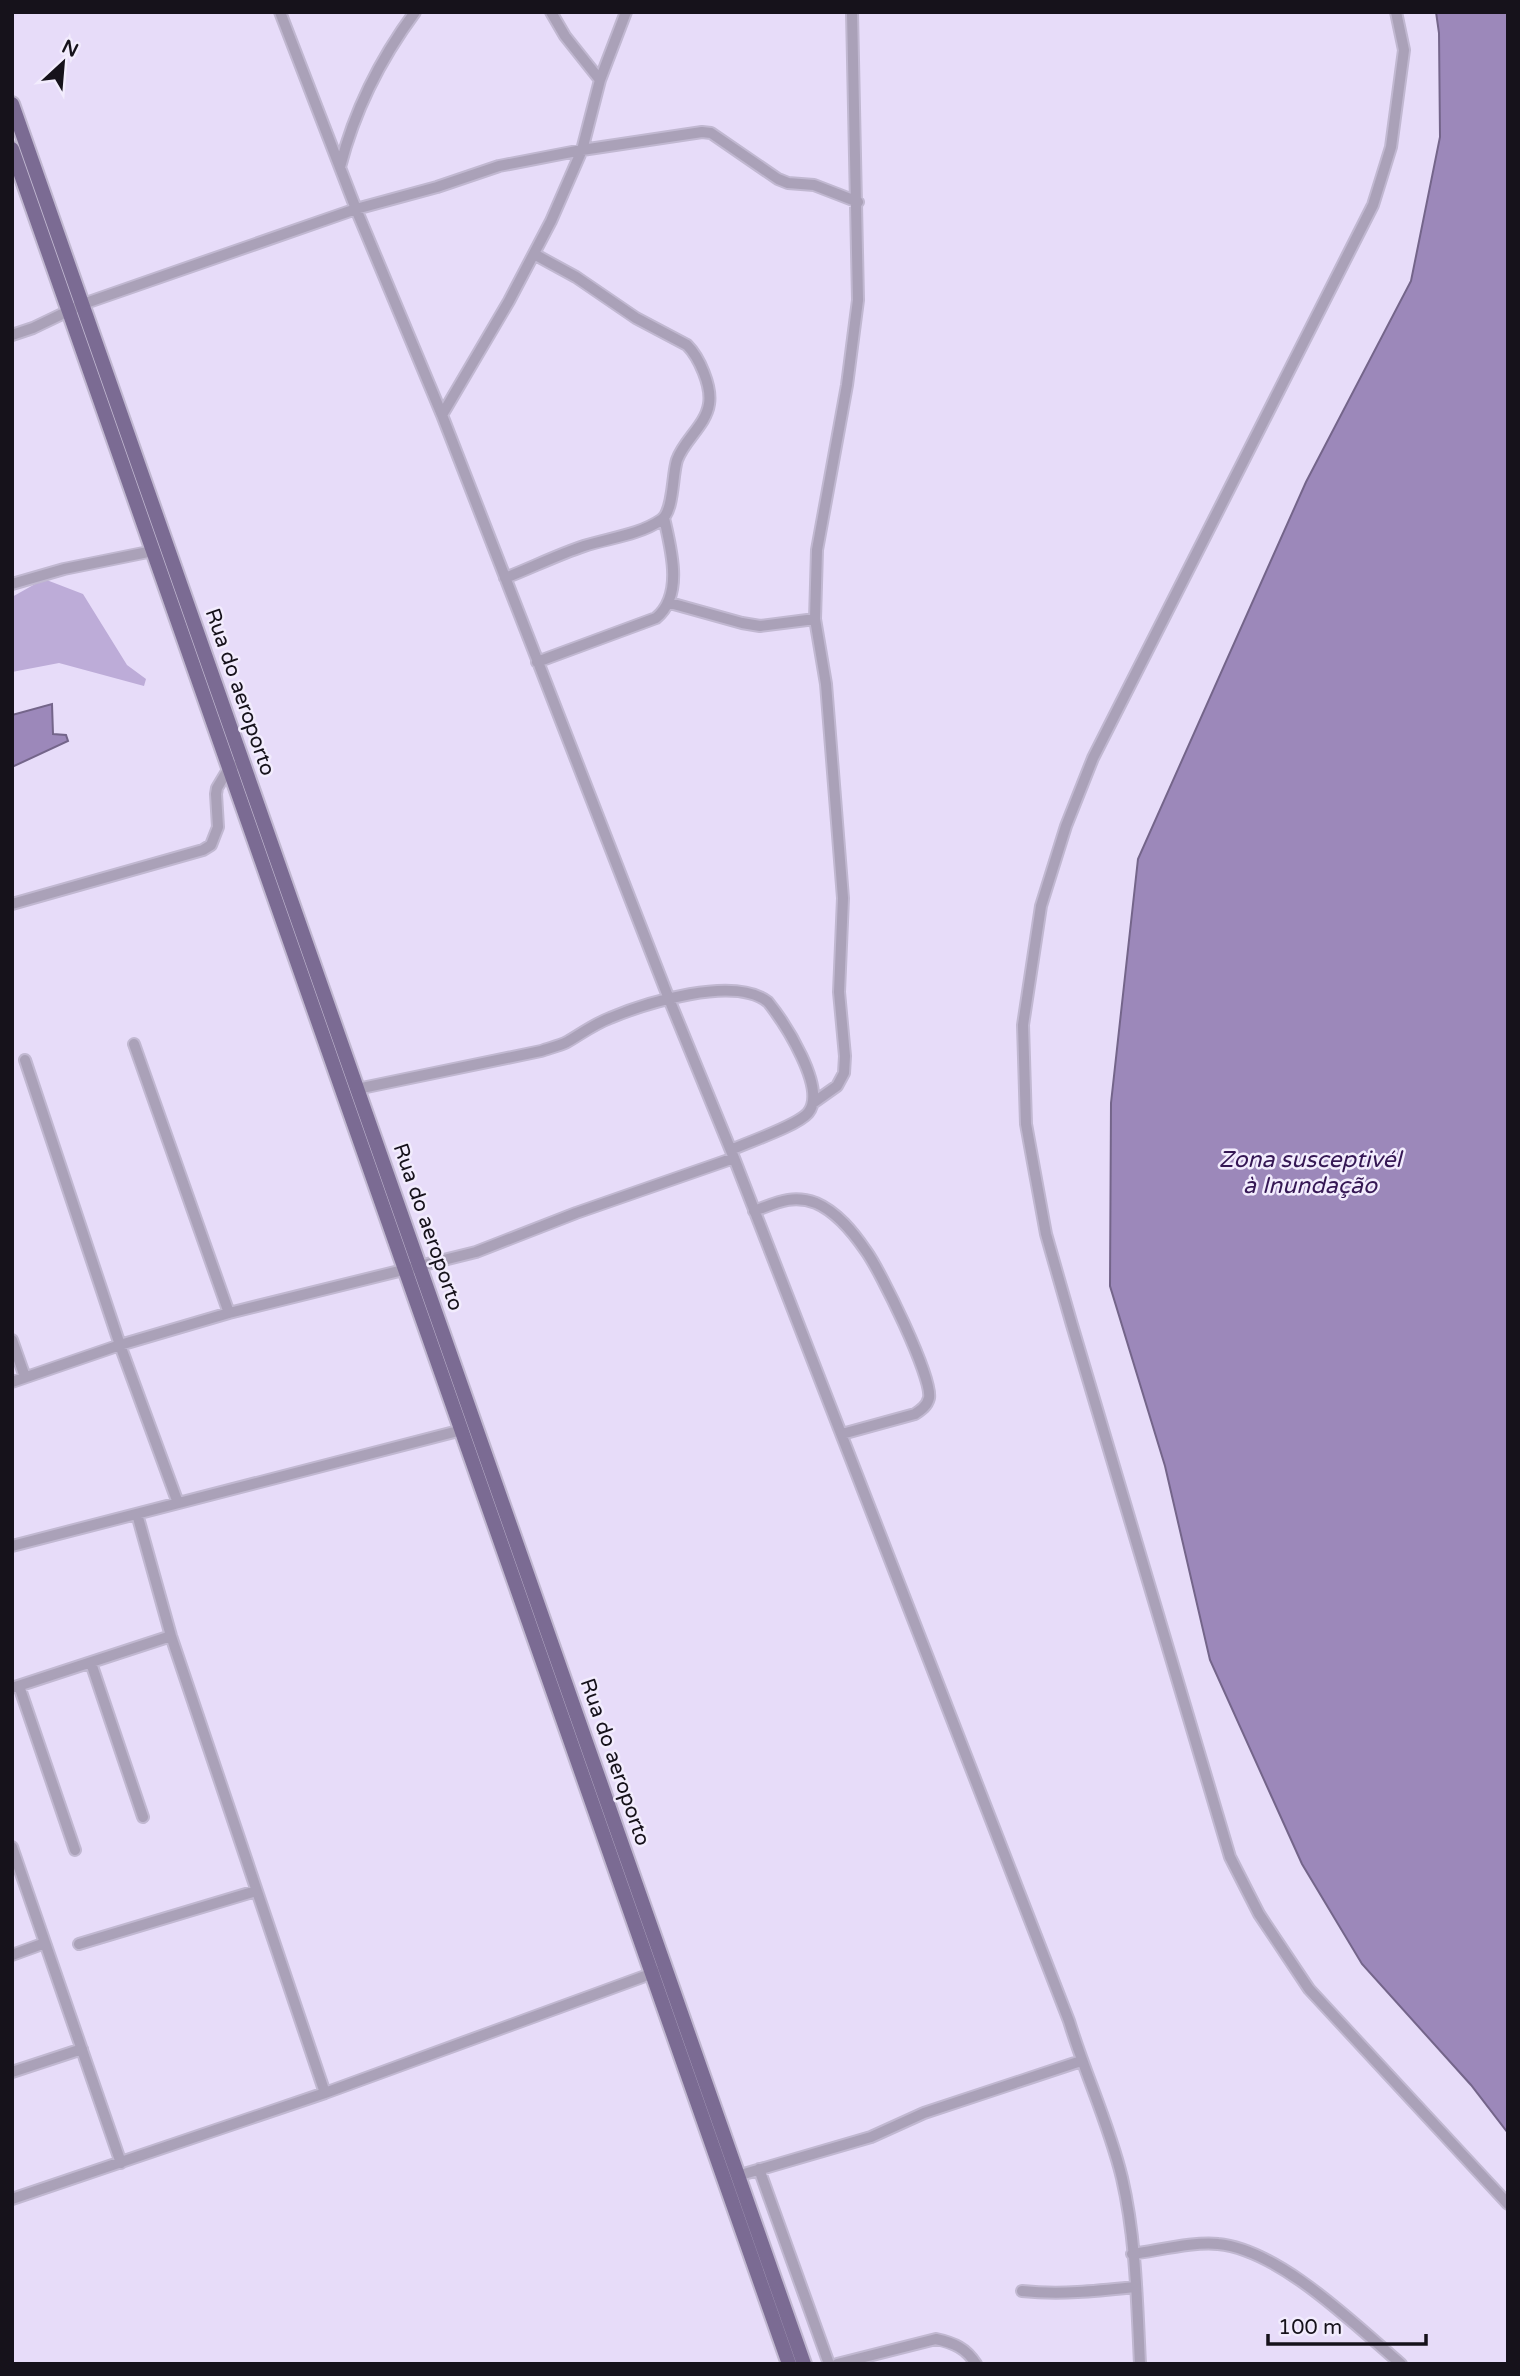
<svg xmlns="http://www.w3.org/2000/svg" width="1520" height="2376" font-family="'Varela Round',sans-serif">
  <rect width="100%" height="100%" fill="#e7dcf9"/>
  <!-- green -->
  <path fill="#bdacd8" d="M44,579L83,594L127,665L146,679L144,686L59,663L12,672V597Z"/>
  <!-- water -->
  <path fill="#9c88ba" stroke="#74658a" stroke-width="2" d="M1436,12H1508V2133L1471,2085L1362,1964L1302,1864L1210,1660L1165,1466L1110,1286L1111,1103L1138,859L1306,482L1411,281L1440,137L1439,33Z
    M52,704L53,734L66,735L68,741L12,767V715Z"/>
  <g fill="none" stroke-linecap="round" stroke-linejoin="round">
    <!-- minor casing -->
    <g stroke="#c1b8d1" stroke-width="14">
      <path id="minor" d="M280,12L356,209L442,415L669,999L734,1158L1069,2021C1085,2074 1109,2124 1122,2178C1136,2238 1137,2303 1140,2364
        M551,12L565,36L600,80
        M1396,12L1404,50L1391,147L1373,205L1093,758L1066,826L1041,906L1023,1025L1026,1124L1046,1234L1072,1325L1230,1857L1259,1914L1309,1989L1508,2204
        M340,167C354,112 381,58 415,12
        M12,335L33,328L83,304L356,209L437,187L499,166L582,150L702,132L711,133L778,179L788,183L814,185L858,202
        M442,415L509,301L551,221L582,150L600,80L626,12
        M505,578C531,568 557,555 584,546C609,538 639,535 661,520C674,512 672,475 677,460C684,440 706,425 709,404C712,386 699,357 687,345L636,318L576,277L534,254
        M12,584L64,569L153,551
        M670,603L742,623L760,626L815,619
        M537,662L656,618C684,595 671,549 664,518
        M12,904L203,850L211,845L218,827L216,794L217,788L229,768L234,766
        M134,1044L229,1313
        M25,1060L120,1345L178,1503
        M357,1089L541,1051C549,1048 559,1046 567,1042C581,1034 594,1024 610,1018C646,1003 734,975 768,1002C784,1022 828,1089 808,1113C797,1126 748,1142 731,1150
        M813,1103L837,1086L844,1073L845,1056L839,992L843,898L826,684L815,619L817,550L847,385L858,300L852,12
        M754,1211C776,1203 792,1194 816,1203C837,1212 853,1232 866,1251C880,1270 933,1378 929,1398C927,1406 921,1410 915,1414L842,1434
        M12,1340L25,1377
        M12,1382L120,1345L229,1313L476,1252L576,1213L734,1158
        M137,1514L171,1636L325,2093
        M12,1546L462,1430
        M91,1663L143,1817
        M19,1686L75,1850
        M15,1687L171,1636
        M12,1847L121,2163
        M79,1944L256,1891
        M12,1955L45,1943
        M12,2072L82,2049
        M759,2169L829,2364
        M737,2176L871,2137L924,2113L1081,2061
        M12,2199L325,2093L656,1972
        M1132,2254C1156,2251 1195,2241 1218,2244C1280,2250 1354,2324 1401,2364
        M1022,2291C1061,2295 1097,2291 1135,2287
        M837,2364L936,2339C954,2343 966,2348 976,2364"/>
    </g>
    <!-- major casing -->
    <g stroke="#c1b8d1" stroke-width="18">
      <path id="major" d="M12,104L804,2364
        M12,149L789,2364"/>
    </g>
    <!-- minor -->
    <use href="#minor" stroke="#aaa1b8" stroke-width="10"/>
    <!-- major -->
    <use href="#major" stroke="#7b6b93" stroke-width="14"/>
  </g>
  <g text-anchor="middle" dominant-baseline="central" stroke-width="5" stroke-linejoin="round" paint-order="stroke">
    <!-- street labels -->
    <g font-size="21" fill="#16121b" stroke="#f2ecfd">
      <text transform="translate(240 692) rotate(71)">Rua do aeroporto</text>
      <text transform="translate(428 1227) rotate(71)">Rua do aeroporto</text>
      <text transform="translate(615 1762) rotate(71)">Rua do aeroporto</text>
    </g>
    <!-- water labels -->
    <g font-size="23" font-style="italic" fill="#351754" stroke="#f2ecfd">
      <text x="1310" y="1160">Zona susceptivél<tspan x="1310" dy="26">à Inundação</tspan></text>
    </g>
  </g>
  <!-- border -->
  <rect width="1520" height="2376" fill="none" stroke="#16121b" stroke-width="28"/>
  <!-- north arrow -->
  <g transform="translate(63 63) rotate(26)" stroke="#f2ecfd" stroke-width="5" paint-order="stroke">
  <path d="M0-5L12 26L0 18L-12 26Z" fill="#16121b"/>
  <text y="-10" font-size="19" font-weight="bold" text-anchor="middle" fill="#16121b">N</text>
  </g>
  <!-- scale -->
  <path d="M1268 2334v10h158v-10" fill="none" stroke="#16121b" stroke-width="3.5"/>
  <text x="1278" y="2334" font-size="21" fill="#16121b" stroke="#f2ecfd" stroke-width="5" paint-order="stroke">100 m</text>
</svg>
